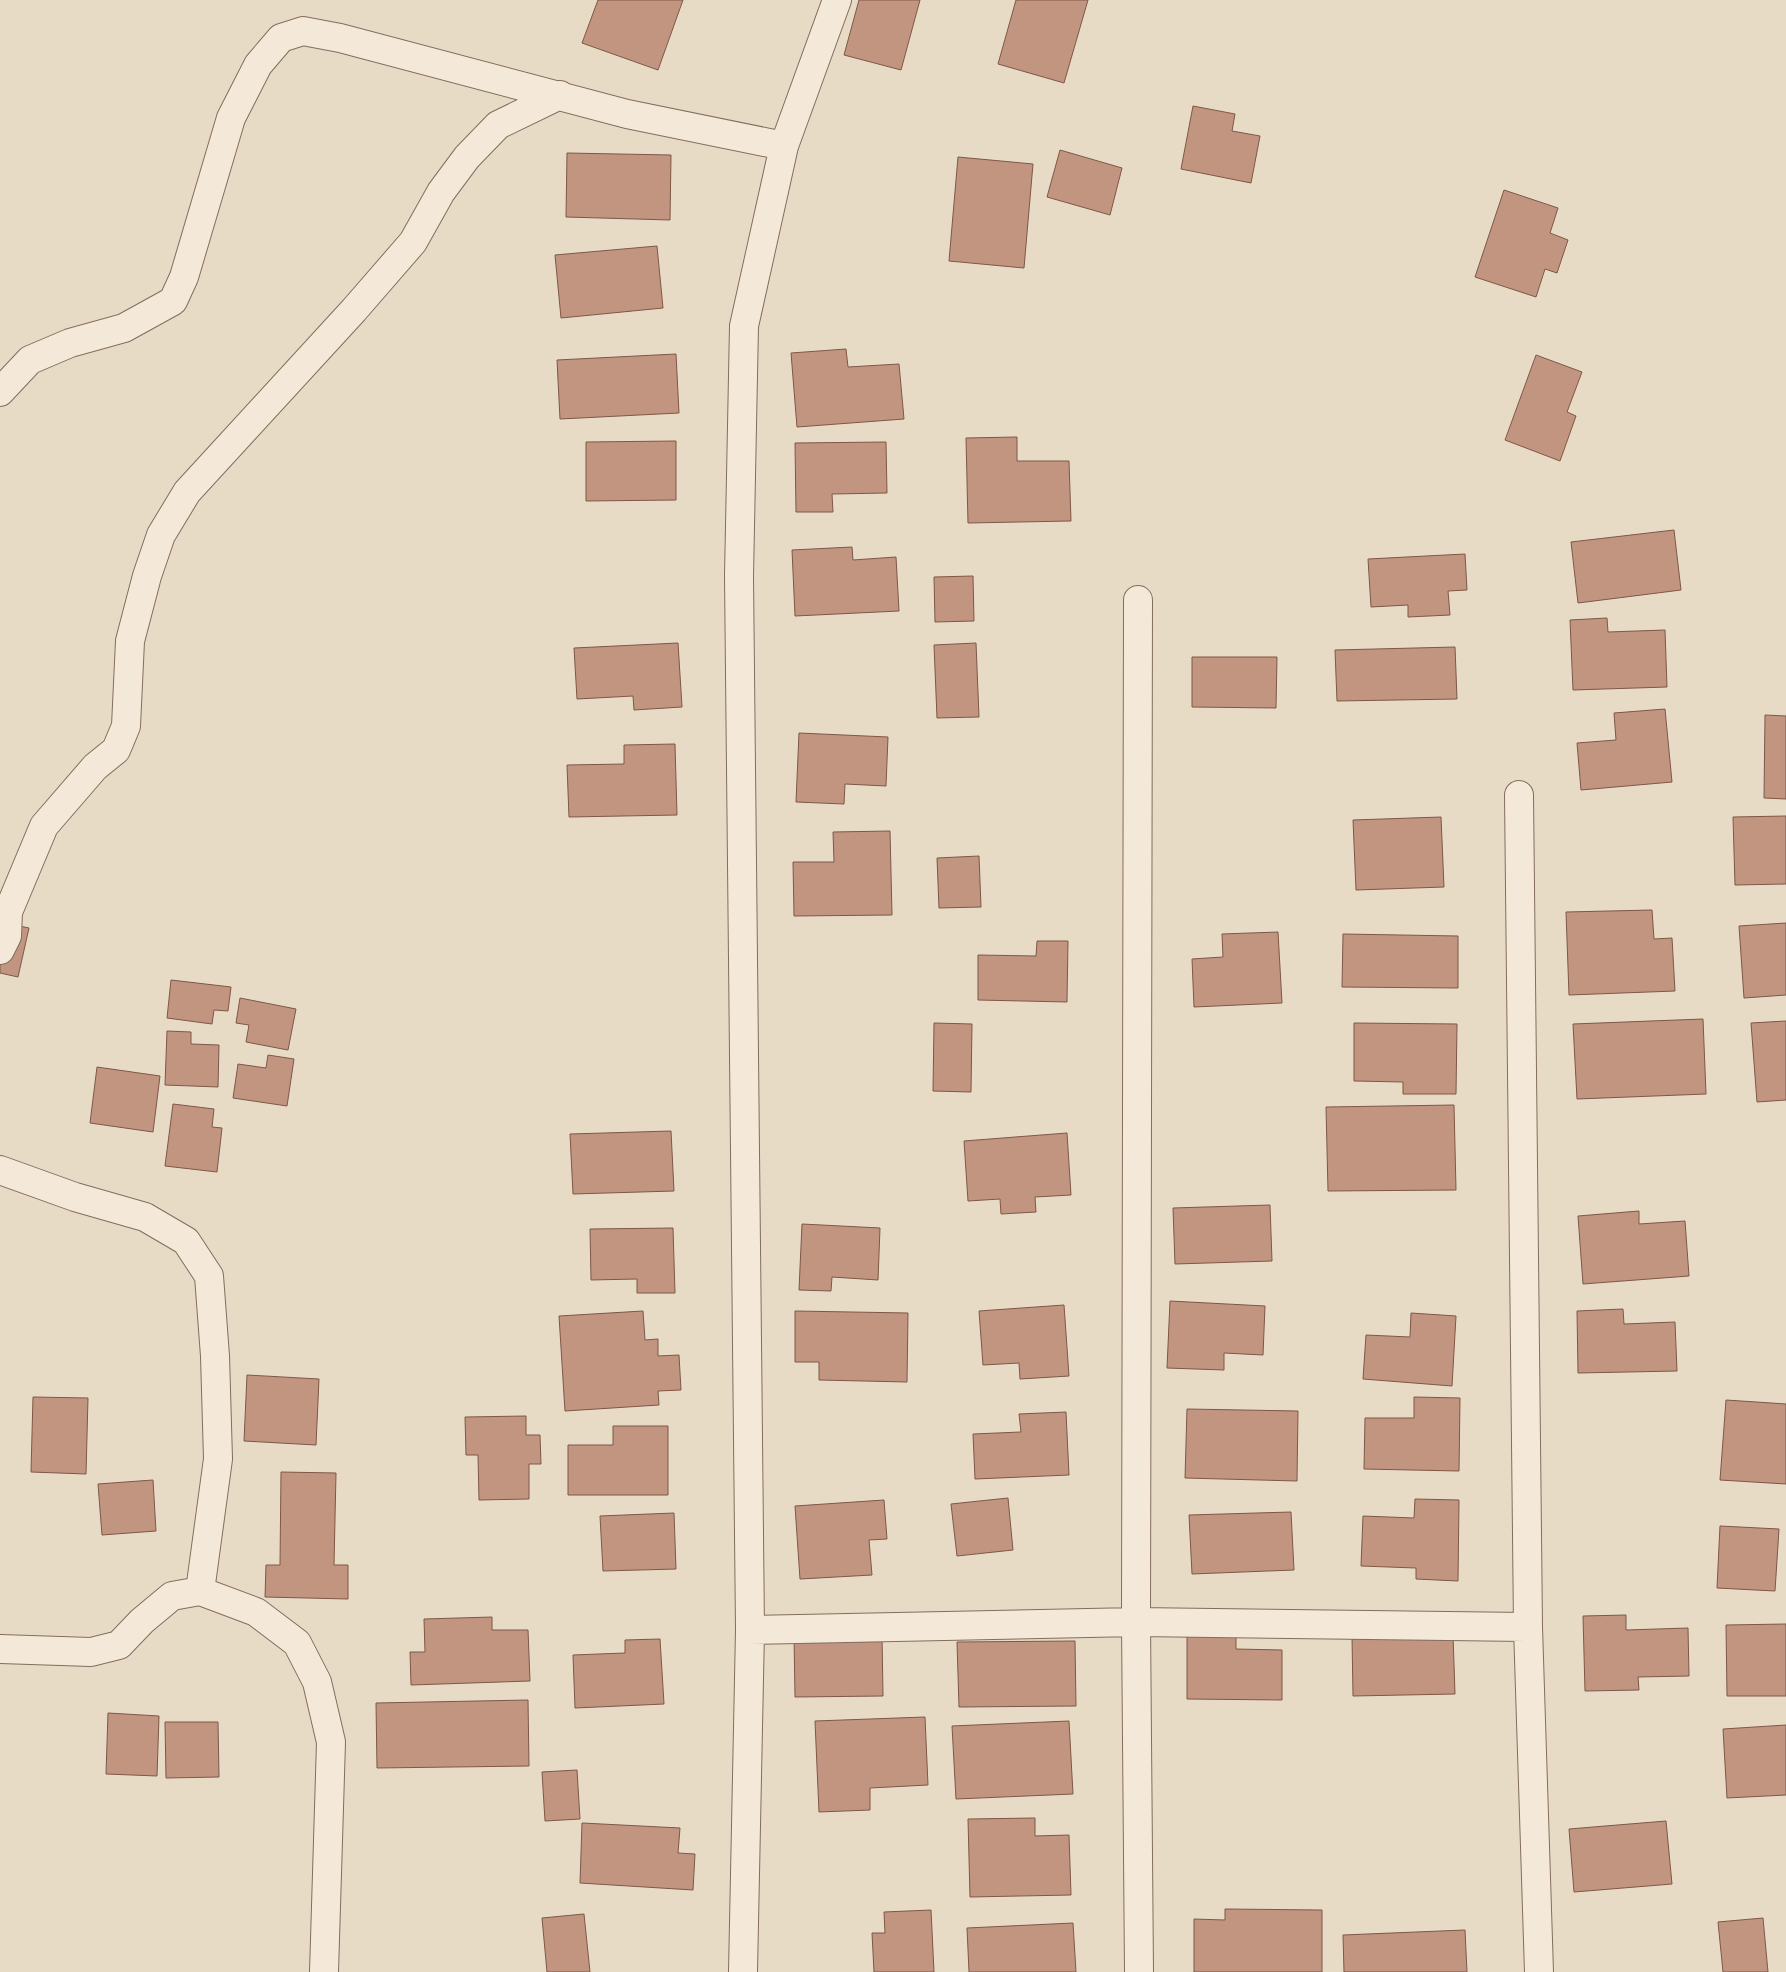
<svg xmlns="http://www.w3.org/2000/svg" width="1786" height="1972" font-family="'Source Serif 4',serif">
  <rect width="100%" height="100%" fill="#e8dbc6"/>
  <!-- building -->
  <path fill="#c29581" stroke="#7e5747" d="M598,0H683L658,70L582,43Z
    M859,0H920L901,70L844,55Z
    M1016,0H1088L1064,83L998,64Z
    M1193,106L1235,114L1232,131L1260,136L1251,183L1181,169Z
    M1060,150L1122,168L1110,215L1047,197Z
    M567,153L671,155L670,220L566,217Z
    M958,157L1033,164L1024,268L949,261Z
    M1504,190L1558,208L1550,233L1568,240L1557,273L1545,269L1536,297L1475,277Z
    M657,246L663,308L561,318L555,255Z
    M846,349L848,367L899,364L904,419L797,427L791,353Z
    M676,354L679,413L560,419L557,360Z
    M1536,355L1582,372L1567,412L1576,416L1560,461L1505,440Z
    M1017,437V461H1069L1071,521L968,523L966,438Z
    M676,441V500L586,501V442Z
    M886,442L887,493L832,494L833,512H796L795,443Z
    M1674,530L1681,590L1578,603L1571,542Z
    M852,547L853,560L896,557L899,611L795,616L792,550Z
    M1465,554L1467,590L1448,591L1450,615L1408,617V605L1371,607L1368,559Z
    M973,576L974,621L935,622L934,577Z
    M1607,618L1608,632L1665,630L1667,687L1573,690L1570,620Z
    M678,643L682,707L634,710L633,696L577,699L574,648Z
    M976,643L979,717L937,718L934,645Z
    M1455,647L1457,699L1337,701L1335,650Z
    M1192,657H1277L1276,708L1192,707Z
    M1665,709L1672,782L1581,790L1577,743L1616,740L1614,713Z
    M1765,715L1786,716V799L1764,798Z
    M799,733L888,737L886,786L845,784L844,804L796,802Z
    M675,744L677,815L569,817L567,765L624,764V745Z
    M1786,816V884L1735,885L1733,817Z
    M1441,817L1444,887L1356,890L1353,820Z
    M890,831L892,915L794,916L793,862H834L833,832Z
    M979,856L981,907L939,908L937,858Z
    M1652,910L1654,939L1672,938L1675,991L1569,995L1566,912Z
    M0,922L29,928L18,977L0,973Z
    M1786,923V995L1744,998L1739,926Z
    M1278,932L1282,1003L1194,1007L1192,959L1223,957L1222,934Z
    M1343,934L1458,936V988L1342,987Z
    M1037,941H1068L1067,1002L978,1000V955L1036,956Z
    M171,980L231,987L228,1011L214,1010L212,1024L167,1018Z
    M240,998L296,1009L288,1050L246,1042L249,1025L236,1023Z
    M1703,1019L1706,1094L1577,1099L1573,1024Z
    M1786,1021V1100L1757,1102L1751,1023Z
    M934,1023L972,1024L971,1092L933,1091Z
    M1354,1023L1457,1024L1456,1094H1403V1082L1354,1081Z
    M167,1031L191,1032V1044L219,1045L218,1087L165,1085Z
    M268,1055L294,1059L287,1106L233,1098L238,1064L266,1068Z
    M97,1067L160,1076L153,1132L90,1123Z
    M173,1104L214,1109L212,1127L222,1128L217,1172L165,1166Z
    M1454,1105L1456,1190L1328,1191L1326,1107Z
    M671,1131L674,1191L573,1194L570,1134Z
    M1067,1133L1071,1195L1035,1197L1036,1212L1001,1214L1000,1199L968,1201L964,1141Z
    M1270,1205L1272,1261L1175,1264L1173,1208Z
    M1639,1211V1224L1685,1221L1689,1276L1583,1284L1578,1216Z
    M802,1224L880,1228L878,1280L832,1277L831,1291L799,1290Z
    M673,1228L675,1293H637V1279L591,1280L590,1229Z
    M1170,1301L1265,1306L1263,1355L1224,1353V1370L1167,1368Z
    M1064,1305L1069,1376L1020,1379L1019,1363L983,1365L979,1311Z
    M1623,1309L1624,1324L1675,1322L1677,1371L1578,1373L1577,1311Z
    M643,1311L645,1340L658,1339V1356L679,1355L681,1390L658,1391L659,1405L565,1411L559,1316Z
    M795,1311L908,1313L907,1382L819,1380V1362H795Z
    M1411,1313L1456,1316L1452,1386L1363,1379L1366,1335L1410,1337Z
    M247,1375L319,1379L316,1445L244,1441Z
    M33,1397L88,1398L86,1474L31,1472Z
    M1414,1397L1460,1398L1459,1471L1364,1469L1365,1418H1414Z
    M1726,1400L1786,1404V1484L1720,1480Z
    M1187,1409L1298,1411L1297,1481L1185,1478Z
    M1066,1412L1069,1475L975,1479L973,1434L1021,1432L1019,1414Z
    M526,1416V1435H540L541,1464H529V1499L479,1500L478,1455H466L465,1417Z
    M613,1426H668V1495H568V1445H613Z
    M281,1472L336,1473L334,1565H348V1599L265,1597L266,1565H280Z
    M153,1480L156,1531L102,1535L98,1484Z
    M1008,1498L1013,1550L957,1556L951,1504Z
    M1415,1499L1459,1500L1458,1581L1416,1579V1568L1361,1566L1363,1516L1414,1518Z
    M884,1500L887,1539L869,1540L872,1575L800,1579L795,1506Z
    M1291,1512L1294,1570L1192,1574L1189,1515Z
    M674,1513L676,1569L603,1571L600,1516Z
    M1720,1526L1779,1529L1775,1591L1717,1588Z
    M1626,1615V1630L1688,1628L1689,1676L1638,1677L1639,1690L1585,1691L1583,1616Z
    M492,1617V1630H528L530,1681L411,1685L410,1652H425L424,1619Z
    M1786,1624V1696H1727L1726,1625Z
    M1187,1632H1236V1649L1282,1650V1700L1187,1699Z
    M882,1635L883,1696L795,1697L794,1637Z
    M1453,1635L1455,1694L1353,1696L1352,1637Z
    M660,1639L664,1704L575,1708L573,1655L625,1653V1640Z
    M1075,1641L1076,1706L959,1707L957,1642Z
    M528,1700L529,1766L377,1768L376,1703Z
    M108,1713L159,1716L157,1776L106,1774Z
    M925,1717L928,1785L870,1788V1810L819,1812L815,1721Z
    M1069,1721L1073,1794L956,1799L952,1726Z
    M165,1722H218L219,1777L166,1778Z
    M1786,1725V1795L1727,1798L1723,1729Z
    M577,1770L580,1819L545,1821L542,1772Z
    M1035,1818V1836L1069,1835L1071,1895L970,1897L968,1819Z
    M1666,1821L1672,1884L1574,1892L1569,1829Z
    M582,1823L680,1828L678,1853L695,1854L693,1890L580,1883Z
    M1225,1909L1322,1910V1972H1194V1919L1225,1920Z
    M931,1910L934,1972H874L872,1933H885L884,1912Z
    M584,1914L590,1972H547L542,1918Z
    M1763,1918L1768,1972H1723L1718,1922Z
    M1073,1923L1076,1972H969L967,1928Z
    M1465,1930L1467,1972H1344L1343,1935Z"/>
  <g fill="none" stroke-linecap="round" stroke-linejoin="round">
    <!-- minor casing -->
    <g stroke="#826d5e" stroke-width="30">
      <path id="minor" d="M0,392L30,360L70,343L124,328L173,301L184,277L231,118L258,65L281,38L303,31L340,38L627,114L784,146
        M1138,600L1136,1622L1139,1972
        M1519,795L1528,1627L1539,1972
        M0,950L7,936L8,912L44,826L95,767L116,750L126,726L130,641L147,576L161,535L187,492L354,310L413,242L441,192L467,157L498,125L560,95
        M0,1170L75,1197L145,1217L186,1241L209,1276L215,1356L218,1459L200,1591
        M750,1630L1136,1622L1528,1627
        M0,1649L91,1652L119,1645L142,1621L172,1596L200,1591L256,1612L297,1643L317,1682L331,1742L324,1972
        M743,1972L750,1630L739,576L744,326L784,146L837,0"/>
    </g>
    <!-- minor -->
    <use href="#minor" stroke="#f4e9d8" stroke-width="28"/>
  </g>
</svg>
